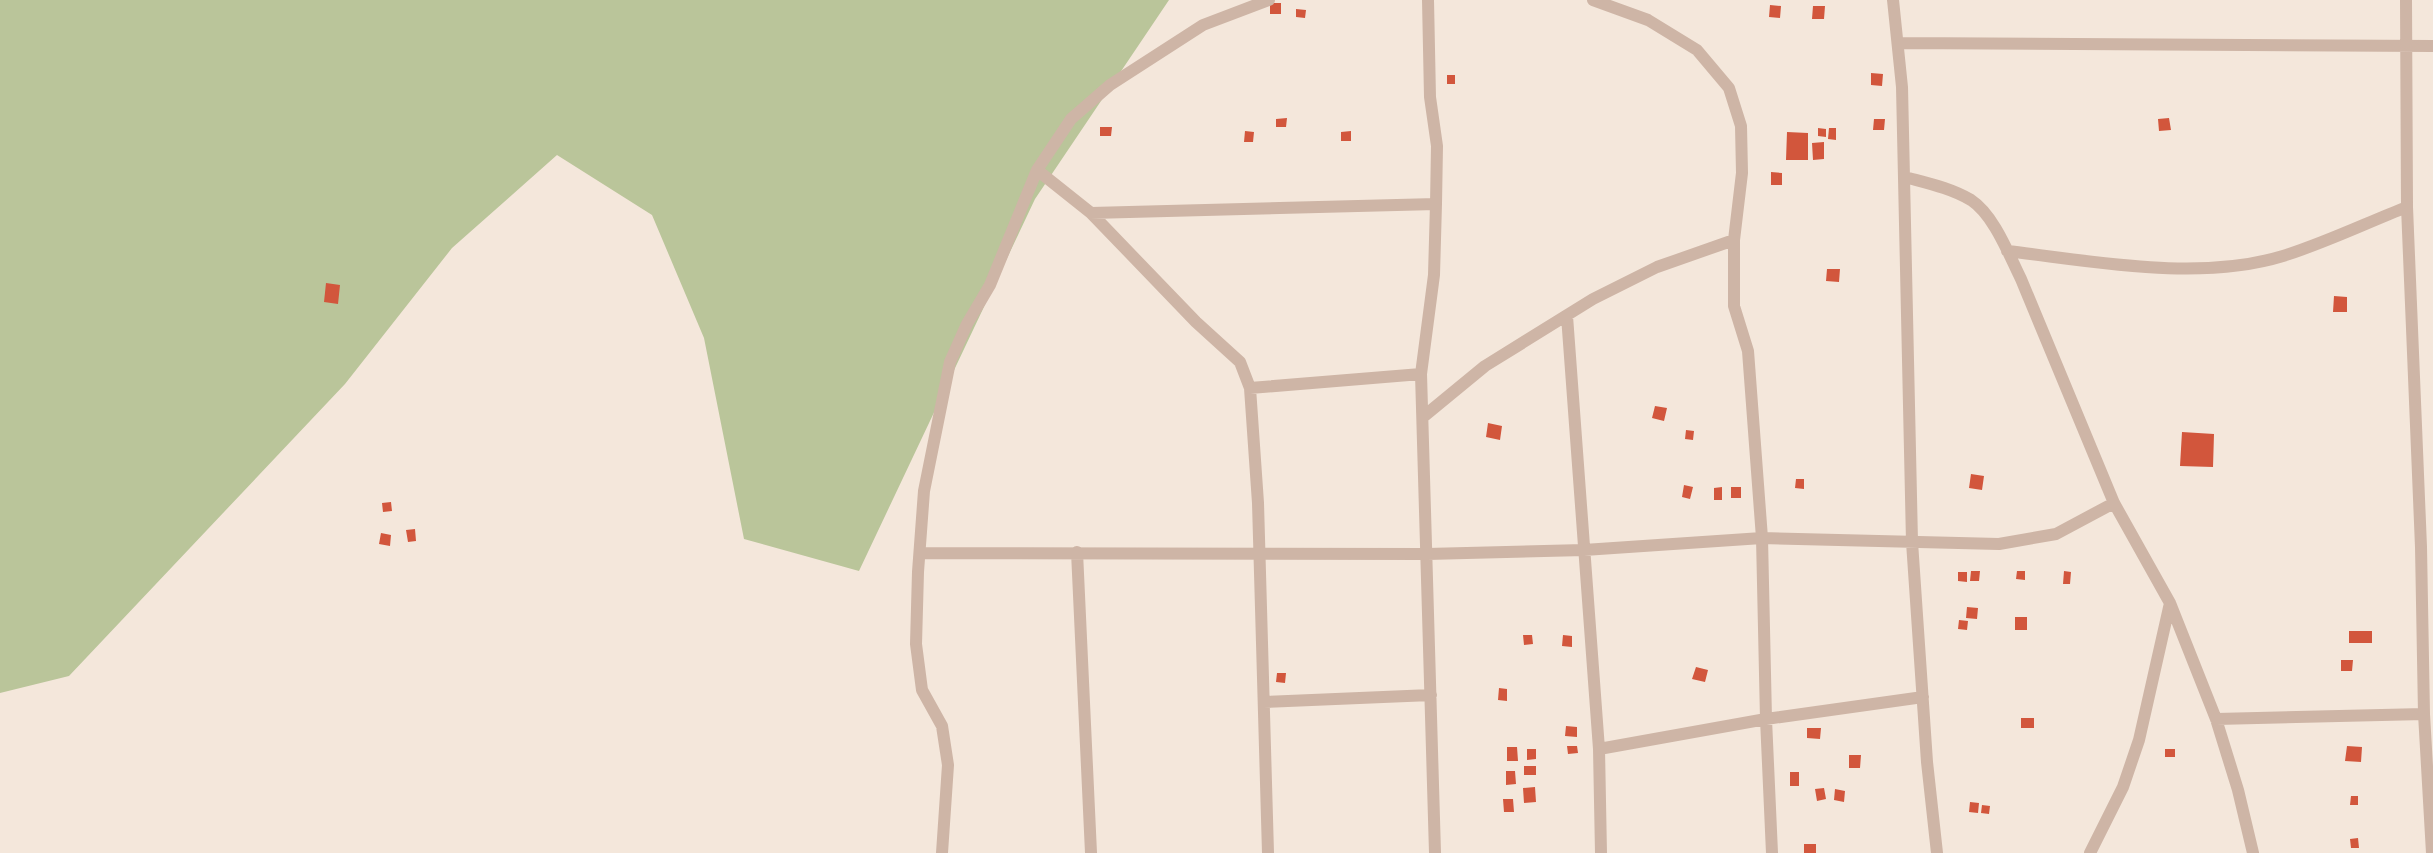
<svg xmlns="http://www.w3.org/2000/svg" width="2433" height="853" font-family="Arial,sans-serif">
  <rect width="100%" height="100%" fill="#f4e7db"/>
  <!-- green -->
  <path fill="#bac59a" d="M0,0H1169L1035,199L859,571L744,539L704,338L652,215L557,155L452,248L345,384L69,676L0,693Z"/>
  <!-- building -->
  <path fill="#d2563c" d="M1270,3H1281V14H1270Z
    M1770,5L1781,6L1780,18L1769,17Z
    M1813,6H1825L1824,19H1812Z
    M1296,9L1306,10L1305,18L1296,17Z
    M1871,73L1883,74L1882,86L1871,85Z
    M1447,75H1455V84H1447Z
    M1287,118L1286,127H1276V119Z
    M2169,118L2171,130L2159,131L2158,119Z
    M1874,119H1885L1884,130H1873Z
    M1100,127H1112L1111,136H1100Z
    M1818,128L1826,129V137L1818,136Z
    M1829,128H1836V140L1828,139Z
    M1245,131L1254,132L1253,142H1244Z
    M1351,131V141H1341V132Z
    M1787,132L1808,133V160H1786Z
    M1824,142V159L1813,160L1812,143Z
    M1771,172L1782,173V185H1771Z
    M1827,269H1840L1839,282L1826,281Z
    M326,283L340,285L338,304L324,302Z
    M2334,296L2347,297V312H2333Z
    M1655,406L1667,408L1664,421L1652,418Z
    M1488,423L1502,426L1500,440L1486,437Z
    M1686,430L1694,431L1693,440L1685,439Z
    M2182,432L2214,434L2213,467L2180,466Z
    M1971,474L1984,476L1982,490L1969,488Z
    M1796,479H1804V489L1795,488Z
    M1684,485L1693,487L1690,499L1682,497Z
    M1722,487V500H1714V488Z
    M1731,487H1741V498H1731Z
    M391,502L392,511L383,512L382,503Z
    M415,529L416,541L408,542L406,530Z
    M381,533L391,535L390,546L379,544Z
    M1971,571H1980L1979,581H1970Z
    M2017,571H2025V580L2016,579Z
    M2064,571L2071,572L2070,584H2063Z
    M1958,572H1967V582L1958,581Z
    M1967,607L1978,608L1977,619L1966,618Z
    M2015,617H2027V630H2015Z
    M1959,620L1968,621L1967,630L1958,629Z
    M2349,631H2372V643H2349Z
    M1523,635H1532L1533,644L1524,645Z
    M1563,635L1572,636V647L1562,646Z
    M2341,660H2353L2352,671H2341Z
    M1696,667L1708,670L1705,682L1692,679Z
    M1277,673H1286L1285,683L1276,682Z
    M1499,688L1507,689V701L1498,700Z
    M2021,718H2034V728H2021Z
    M1566,726L1577,727V737L1565,736Z
    M1807,728H1821L1820,739L1807,738Z
    M1567,746H1577L1578,753L1568,754Z
    M2347,746L2362,747L2361,762L2345,761Z
    M1507,747H1517L1518,761H1507Z
    M1527,749H1536V759L1527,760Z
    M2165,749H2175V757H2165Z
    M1849,755H1861L1860,768H1849Z
    M1524,766H1536V775H1524Z
    M1506,771H1515L1516,784L1506,785Z
    M1790,772H1799V786H1790Z
    M1535,787L1536,802L1524,803L1523,788Z
    M1824,788L1826,799L1817,801L1815,789Z
    M1835,789L1845,791L1844,802L1834,800Z
    M2351,796H2358V805H2350Z
    M1503,799H1513L1514,812H1504Z
    M1970,802L1979,803L1978,813L1969,812Z
    M1982,805L1990,806L1989,814L1981,813Z
    M2358,838L2359,848H2351L2350,839Z
    M1804,844H1816V853H1804Z"/>
  <g fill="none" stroke-linecap="round" stroke-linejoin="round">
    <!-- minor -->
    <path stroke="#ceb5a6" stroke-width="12" d="M1428,0L1430,97L1437,146L1436,204L1434,275L1421,374L1435,853
      M1593,0L1648,20L1697,50L1729,88L1741,126L1742,173L1734,240V306L1748,351L1762,538L1766,719L1772,853
      M1893,0L1902,87L1912,542L1927,762L1937,853
      M2406,0L2407,207L2421,547L2424,714L2432,853
      M1898,43L2433,46
      M1037,170L1091,213L1196,322L1240,362L1250,388L1258,503L1268,853
      M1905,177C1927,183 1951,188 1971,200C1994,215 2009,255 2021,279L2114,503L2170,603L2216,719L2238,790L2253,853
      M1091,213L1436,204
      M2007,251C2093,261 2198,282 2283,256C2325,243 2366,223 2407,207
      M1567,316L1599,749L1601,853
      M1250,388L1421,374
      M1423,417L1485,366L1593,299L1657,267L1734,240
      M1077,552L1091,853
      M920,553L1427,554L1584,550L1762,538L1999,544L2056,534L2114,503
      M1264,702L1431,695
      M2216,719L2424,714
      M1599,749L1766,719L1923,697
      M942,853L948,765L942,726L922,690L916,644L918,572L924,491L950,362L967,324L990,285L1037,170L1071,119L1110,85L1203,25L1269,0
      M2090,853L2123,787L2139,740L2170,603"/>
  </g>
</svg>
